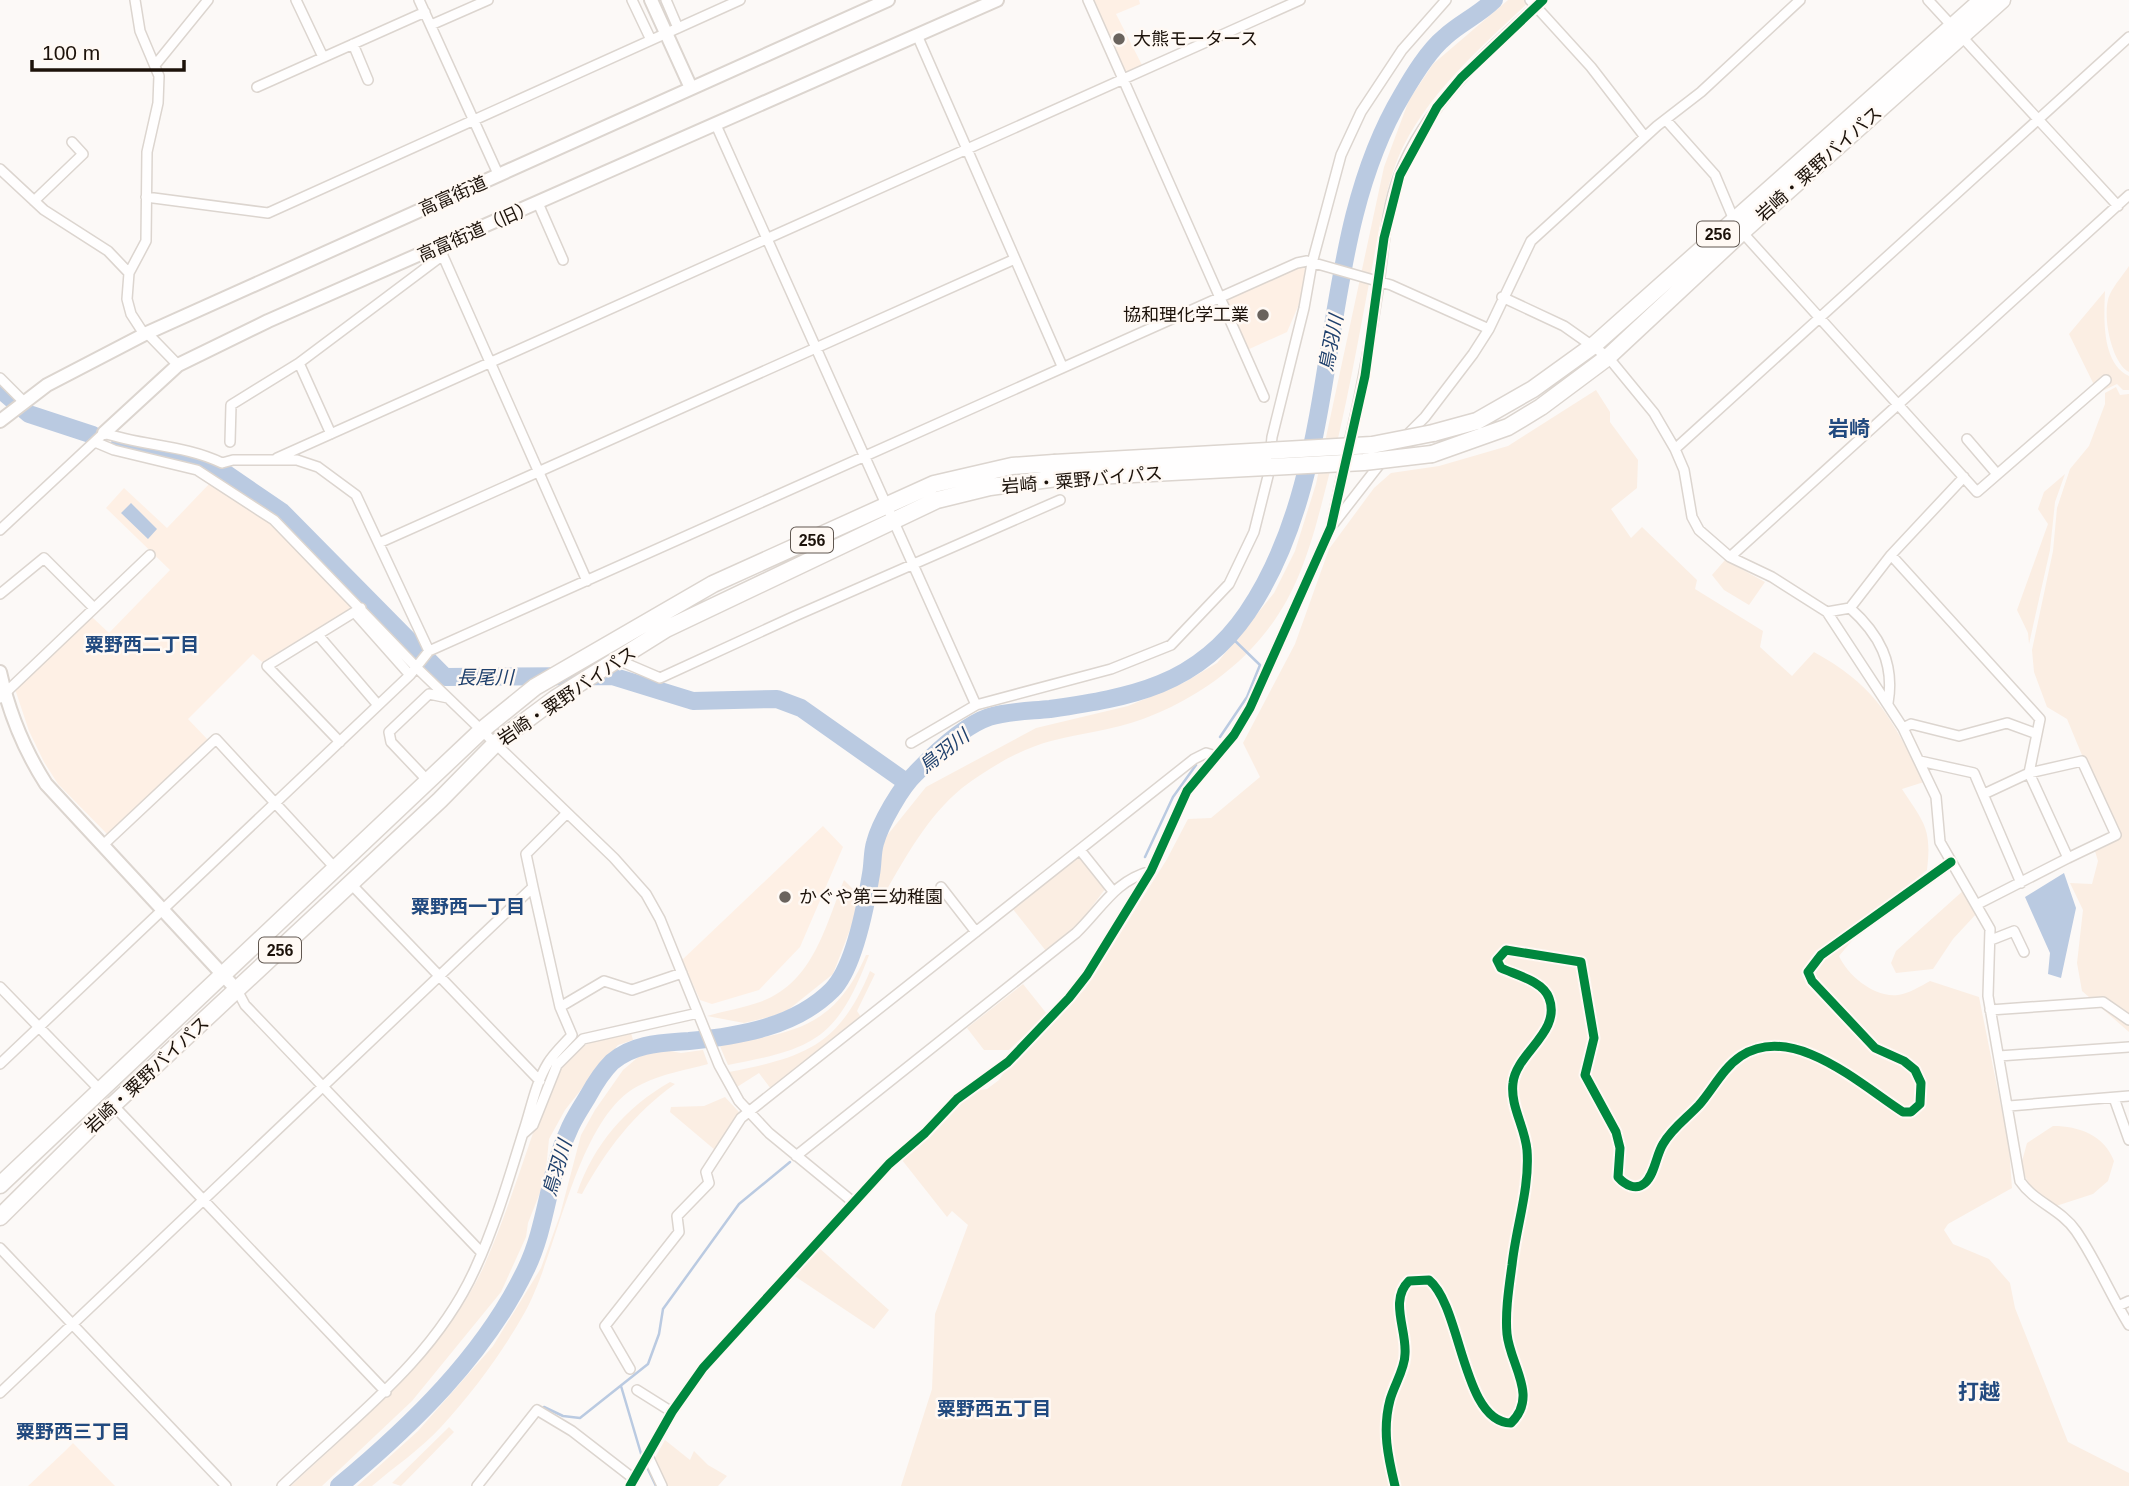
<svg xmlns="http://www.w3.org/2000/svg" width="2129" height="1486" font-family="Helvetica,'Noto Sans JP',sans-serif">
  <rect width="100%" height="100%" fill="#fcf9f7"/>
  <!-- built -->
  <path fill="#fef0e5" d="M1092,0H1139L1140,4L1116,14L1142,65L1125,73Z
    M1305,266L1303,295L1287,332L1247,350L1224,297Z
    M210,483L270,523L354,607L262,662L253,654L188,719L208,740L109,836L58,784L44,762L29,731L15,689L92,617L109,633L170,570L106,508L124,488L167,528Z
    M823,826L843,847L800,947L759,990L712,1004L700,1000L682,960Z
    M73,1443L115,1486H28L64,1452Z"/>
  <!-- green -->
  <path fill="#fbeee3" d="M1508,0H1531C1483,45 1424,96 1398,158C1384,193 1379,231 1372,268C1358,340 1346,412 1327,483C1315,530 1303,580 1274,621C1243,666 1195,700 1143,719C1113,730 1081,733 1051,741C1020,749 987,769 962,788C928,816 906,856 885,893L874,886L885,838L926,787L1036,728L1128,706L1185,682L1217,663L1274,593L1295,551L1316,484L1384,167L1409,100L1433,64Z
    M2129,266V372C2111,363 2101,312 2110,294C2115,284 2123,275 2129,266Z
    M2105,291C2104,317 2101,363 2129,376V390H2123L2117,384L2098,393L2069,334Z
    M2116,387L2120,395L2129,394V1032L2082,991L2077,963L2083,910L2070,883L2092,884L2098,861L2094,848L2116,837L2067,719L2047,707L2034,672L2032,650L2053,551L2057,508L2070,469L2089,446L2105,404V393Z
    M1596,390L1610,412V422L1638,460L1637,488L1611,509L1631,538L1642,527L1697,580L1695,589L1763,631L1760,647L1792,676L1814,652C1878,687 1892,720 1924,782L1902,789C1924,823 1932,828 1927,870L1877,911L1839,956C1848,976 1875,998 1898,995C1908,994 1921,986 1930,981L1979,997L2009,1146L2012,1188L1948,1224L1944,1230L1953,1244L1989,1259L2010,1283L2015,1308L2068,1442L2129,1473V1486H901L932,1389L935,1314L968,1225L952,1211L947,1217L902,1160L973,1091L987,1089L999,1080L1015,1054L1085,989L1167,859L1188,819L1211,818L1260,777L1243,743L1295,644L1329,549L1374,488L1391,473L1439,466L1508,446Z
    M2065,474L2055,502L2050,550L2029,644L2028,633L2017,610L2048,524L2038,509L2044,492Z
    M1725,560L1765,582L1749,605L1724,590L1712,575Z
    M1083,853L1109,884L1081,921L1046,951L1012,908Z
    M844,880L855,891L859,906L833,974L788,1010L773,1016L744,1023L707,1016C724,1011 743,1008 760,1002C813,983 825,927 844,880Z
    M1965,889L1978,912L1953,939L1933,969L1896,973L1891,963L1896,951Z
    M866,955H869C837,1040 813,1049 728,1065L719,1044C791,1034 834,1029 866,955Z
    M870,971L875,974L857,1011L861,1017L771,1089L759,1073L737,1087L729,1072C805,1057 839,1046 870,971Z
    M1023,984L1047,1014L1009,1050H984L967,1028Z
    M631,1033L633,1040L618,1045L595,1072L565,1110L549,1139L545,1180L528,1223L526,1237L501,1292L412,1401L322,1486H291C361,1420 443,1355 484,1266C509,1209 527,1148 548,1090C573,1046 582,1041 631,1033Z
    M665,1050L681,1053L703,1050L708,1064C686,1070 662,1074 642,1084C577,1113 559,1251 525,1312C502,1353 473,1392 441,1427C421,1449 394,1467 372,1486H357L418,1431L493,1346L541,1268L560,1215L581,1135L595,1110L623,1070L643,1053Z
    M670,1082L675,1084C634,1113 606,1150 582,1194L577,1193C594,1144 626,1107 670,1082Z
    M725,1097L739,1112L715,1150L670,1112L671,1107L704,1106Z
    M2053,1126C2079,1126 2104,1135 2114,1161L2108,1181L2093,1194L2056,1206L2044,1201L2033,1190L2023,1173L2021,1165L2027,1143Z
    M818,1247L889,1310L874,1329L793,1275Z
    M449,1427L454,1432L401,1486L392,1483Z
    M665,1440L690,1460L694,1451L708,1465L727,1476L718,1486H668L653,1461Z"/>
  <!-- water -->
  <path fill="#bacae1" d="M131,503L157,529L148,539L121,513Z
    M2064,873L2076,908L2061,978L2048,974L2050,953L2025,897Z"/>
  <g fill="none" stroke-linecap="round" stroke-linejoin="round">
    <!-- stream -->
    <path stroke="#bacae1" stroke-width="2.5" d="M1220,737L1247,697L1260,665L1229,635
      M1145,857L1173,797L1196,765
      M621,1386L642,1457
      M544,1407L563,1416L580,1418L648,1364L659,1334L663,1309L739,1204L790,1162
      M645,1463L656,1486"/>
    <!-- river -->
    <path stroke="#bacae1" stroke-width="18" d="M0,389L29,414L93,435
      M120,444L152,453L197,460L225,473L282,512L445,677L612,676L693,701L777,699L801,708L906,782
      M339,1486C411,1426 485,1355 526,1269C547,1226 548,1175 568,1132C573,1119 581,1108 588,1096C594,1085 603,1071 612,1062C634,1043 662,1043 689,1041C739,1036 795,1027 832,990C854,968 866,904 871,874C873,864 872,853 875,843C880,824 901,787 916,773C935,753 963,726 989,717C1008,711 1031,711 1050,709C1131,697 1197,686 1247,613C1349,463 1310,249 1402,95C1413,76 1428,51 1445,37C1460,23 1479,15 1494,0"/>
    <!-- street casing -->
    <g stroke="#dcd5cf" stroke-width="12">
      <path id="street" d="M135,0L140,31L159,76L158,103L147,152L146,241L129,273L127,299L131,314L144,334
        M296,0L323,57
        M419,0L499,176
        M632,0L651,40
        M666,0L678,28
        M1088,0L1264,397
        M1530,0L1591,67L1645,137
        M1928,0L2118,206
        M431,25L488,0
        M917,35L1062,366
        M353,44L368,80
        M156,64L208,0
        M257,87L425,12
        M1666,120L1715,175L1734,220
        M716,125L976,705
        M0,169L44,210L108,251L129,273
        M146,197L268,213L740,0
        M34,201L83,154L72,142
        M538,203L563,260
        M1742,232L1977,492L2106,380
        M439,247L587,581
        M1502,297L1564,326L1608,357L1654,413L1675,449L1684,470L1692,517L1699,530L1730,557L1772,577L1827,612L1903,728L1936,797L1940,842L1990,929L1988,996L2020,1181C2034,1202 2061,1209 2076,1231C2096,1260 2110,1294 2129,1325
        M147,333L178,365
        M299,363L331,434
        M0,378L23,401
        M1405,437L1425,417L1473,354L1489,329L1531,241L1657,126L1701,92L1800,0
        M1967,439L1997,474
        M95,442L114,450L197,470L274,520L417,668L614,858L646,894L660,919L719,1065L739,1101L769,1133L853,1202
        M230,442L231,405L299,363L443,255
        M1348,447C1361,395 1370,343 1378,290C1384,252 1385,212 1399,175C1427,103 1487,51 1543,0
        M1675,449L2129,37
        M277,458L1300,0
        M1964,477L1891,555L2040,719L2029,773L2068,858L1978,904
        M1334,523L1383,460
        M0,530L104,433C143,446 185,445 222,463L233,460H297L318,467L356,495L429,651
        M379,543L1015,259
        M1730,557L2129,195
        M0,594L44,558L94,608
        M1850,608L1891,555
        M1827,612L1850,608C1879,634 1895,663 1888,703
        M355,613L410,675
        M318,635L378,705
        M618,660L660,678L795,616L1060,500
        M0,698L150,555
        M1903,728L1911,724L1959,736L2007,723L2037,734
        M340,742L267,666L361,608
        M911,743L976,705L1111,669L1171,645L1229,584L1254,532L1268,476L1272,437L1304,308L1312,263L1341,155L1361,112L1402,50L1446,0
        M1920,761L1974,773L2021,883
        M428,781L391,742L389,732L429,694L448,698
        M1984,794L2029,773L2082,761L2116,835L2068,858
        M102,846L216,739L336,869
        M1080,850L1112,890
        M351,884L540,1081
        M941,887L976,932
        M1991,940L2014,931L2024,952
        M0,987L101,1091
        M237,990L245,1005L481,1252
        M560,1007L604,981L632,990L682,973
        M1990,1010L2103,1002L2129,1020
        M1999,1056L2129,1047
        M0,1064L410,675L429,651L1297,263L1307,261L1391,285L1489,329
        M2114,1098L2129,1140
        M113,1105L386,1392
        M2009,1106L2129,1096
        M523,1134L533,1125L557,1065L583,1039L698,1013
        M796,1156L1076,933C1102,908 1114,881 1151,871
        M0,1248L226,1486
        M2118,1306L2129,1301
        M630,1369L605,1326L679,1232L677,1216L709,1183L706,1172L741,1118L1194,759L1206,753L1216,756
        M637,1390L672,1412
        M0,1393L533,887L526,854L567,813
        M648,1456L662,1486
        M282,1486C352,1419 434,1360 475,1269C495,1226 509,1178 523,1133C531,1110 535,1084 548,1063C554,1053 564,1044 572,1035L560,1007L533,887
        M477,1486L537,1410L572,1431L634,1479
        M630,1486L672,1412L703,1368L889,1164L925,1133L957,1099L1008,1062L1069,998L1087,975L1151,871L1187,791L1234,735L1250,708L1331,527L1345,461
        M1395,1486C1388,1457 1382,1430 1390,1400C1394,1385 1405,1369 1405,1354C1407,1330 1389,1300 1409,1281L1429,1280C1462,1307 1462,1422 1511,1423C1539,1396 1510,1365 1507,1334C1505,1312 1509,1287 1512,1265C1516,1227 1530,1188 1527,1150C1525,1127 1510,1106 1513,1083C1516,1053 1562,1032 1549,998C1543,981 1516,975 1501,968L1497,960L1506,950L1581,962L1594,1038L1585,1075L1616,1132L1620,1148L1618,1177C1625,1185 1636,1191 1645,1183C1655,1174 1656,1155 1663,1144C1672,1128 1687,1118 1699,1105C1713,1089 1723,1068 1741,1056C1793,1022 1861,1085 1903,1112H1911L1920,1104L1921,1083L1915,1070L1904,1061L1875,1048L1812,981L1808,972L1821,955L1951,862"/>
    </g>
    <!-- secondary casing -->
    <g stroke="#dcd5cf" stroke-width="16">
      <path id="secondary" d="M651,0L691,88
        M0,421L47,385L147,333L888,0
        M104,433L178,365L268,321L997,0
        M0,672C9,713 23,748 46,784L237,990"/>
    </g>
    <!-- highway casing -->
    <g stroke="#dcd5cf" stroke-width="19">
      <path id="highway" d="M1433,433L1477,421L1533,389L1594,345L1982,0
        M1432,454L1508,427L1541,407L1608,357L1742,232L2002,0
        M0,1185L482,730L535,687L713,584L934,484L1012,466L1054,463
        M0,1217L113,1105L440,800L497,742L556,698L666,629L937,500L990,487L1057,478"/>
    </g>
    <!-- street -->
    <use href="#street" stroke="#fffefe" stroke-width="9"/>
    <!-- secondary -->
    <use href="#secondary" stroke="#fffefe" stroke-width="12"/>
    <!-- highway -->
    <use href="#highway" stroke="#fffefe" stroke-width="16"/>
    <!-- highway-bridge casing -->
    <g stroke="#dcd5cf" stroke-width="19" stroke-linecap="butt">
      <path id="highway-bridge" d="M1054,463L1372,445L1433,433
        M1057,478L1364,462L1432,454"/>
    </g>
    <!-- highway-bridge -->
    <use href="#highway-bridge" stroke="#fffefe" stroke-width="16"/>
    <!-- cycleway casing -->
    <g stroke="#fff9f4" stroke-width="13">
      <path id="cycleway" d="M630,1486L672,1412L703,1368L889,1164L925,1133L957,1099L1008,1062L1069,998L1087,975L1151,871L1187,791L1234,735L1250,708L1331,527L1365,376L1384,238L1400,175L1437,107L1461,78L1543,0
        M1395,1486C1388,1457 1382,1430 1390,1400C1394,1385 1405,1369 1405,1354C1407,1330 1389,1300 1409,1281L1429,1280C1462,1307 1462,1422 1511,1423C1539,1396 1510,1365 1507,1334C1505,1312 1509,1287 1512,1265C1516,1227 1530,1188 1527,1150C1525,1127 1510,1106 1513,1083C1516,1053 1562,1032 1549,998C1543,981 1516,975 1501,968L1497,960L1506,950L1581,962L1594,1038L1585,1075L1616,1132L1620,1148L1618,1177C1625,1185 1636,1191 1645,1183C1655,1174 1656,1155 1663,1144C1672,1128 1687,1118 1699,1105C1713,1089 1723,1068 1741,1056C1793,1022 1861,1085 1903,1112H1911L1920,1104L1921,1083L1915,1070L1904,1061L1875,1048L1812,981L1808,972L1821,955L1951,862"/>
    </g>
    <!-- cycleway -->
    <use href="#cycleway" stroke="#00873e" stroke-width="9"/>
  </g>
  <!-- markers -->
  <g fill="#6a635d" stroke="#fff9f4" stroke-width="2.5">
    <circle cx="1119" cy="39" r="7"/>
    <circle cx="1263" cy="315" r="7"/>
    <circle cx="785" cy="897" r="7"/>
  </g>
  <g text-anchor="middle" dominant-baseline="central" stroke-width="5" stroke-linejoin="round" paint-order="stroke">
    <!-- shield labels -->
    <g fill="#fff9f4" stroke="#605750" stroke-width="2">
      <rect x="1697" y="221.5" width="42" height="25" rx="5"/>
      <rect x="791" y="527.5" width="42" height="25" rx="5"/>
      <rect x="259" y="937.5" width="42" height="25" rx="5"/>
    </g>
    <g font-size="16" font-weight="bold" fill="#1c120a">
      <text x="1718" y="234">256</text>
      <text x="812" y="540">256</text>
      <text x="280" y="950">256</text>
    </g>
    <!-- poi labels -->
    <g font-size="18" fill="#1c120a" stroke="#fff9f4" text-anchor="start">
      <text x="1133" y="39">大熊モータース</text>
      <text x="1249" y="315" text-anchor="end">協和理化学工業</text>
      <text x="799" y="897">かぐや第三幼稚園</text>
    </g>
    <!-- street labels -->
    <g font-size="18" fill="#1c120a" stroke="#fff9f4">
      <text transform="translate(1819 164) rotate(-42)">岩崎・粟野バイパス</text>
      <text transform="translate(453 196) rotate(-24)">高富街道</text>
      <text transform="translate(476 231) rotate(-24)">高富街道（旧）</text>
      <text transform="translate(1082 480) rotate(-5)">岩崎・粟野バイパス</text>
      <text transform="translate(567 696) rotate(-34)">岩崎・粟野バイパス</text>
      <text transform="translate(147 1075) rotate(-43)">岩崎・粟野バイパス</text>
    </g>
    <!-- water labels -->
    <g font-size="19" font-style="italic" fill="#20416d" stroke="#fff9f4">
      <text transform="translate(1331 343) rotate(-79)">鳥羽川</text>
      <text x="485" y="677">長尾川</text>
      <text transform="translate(944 751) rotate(-38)">鳥羽川</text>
      <text transform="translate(557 1168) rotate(-73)">鳥羽川</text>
    </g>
    <!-- neighbourhood labels -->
    <g font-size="19" font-weight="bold" fill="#224a7f" stroke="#fff9f4">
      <text x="142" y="644">粟野西二丁目</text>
      <text x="468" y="906">粟野西一丁目</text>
      <text x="994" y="1408">粟野西五丁目</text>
      <text x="73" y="1431">粟野西三丁目</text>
    </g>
    <!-- quarter labels -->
    <g font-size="21" font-weight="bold" fill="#224a7f" stroke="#fff9f4">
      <text x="1849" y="428">岩崎</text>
      <text x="1979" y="1391">打越</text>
    </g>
  </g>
  <!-- scale -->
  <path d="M32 60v10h152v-10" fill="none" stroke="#1c120a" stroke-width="3.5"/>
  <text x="42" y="60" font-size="21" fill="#1c120a" stroke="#fff9f4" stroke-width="5" paint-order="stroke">100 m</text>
</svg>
